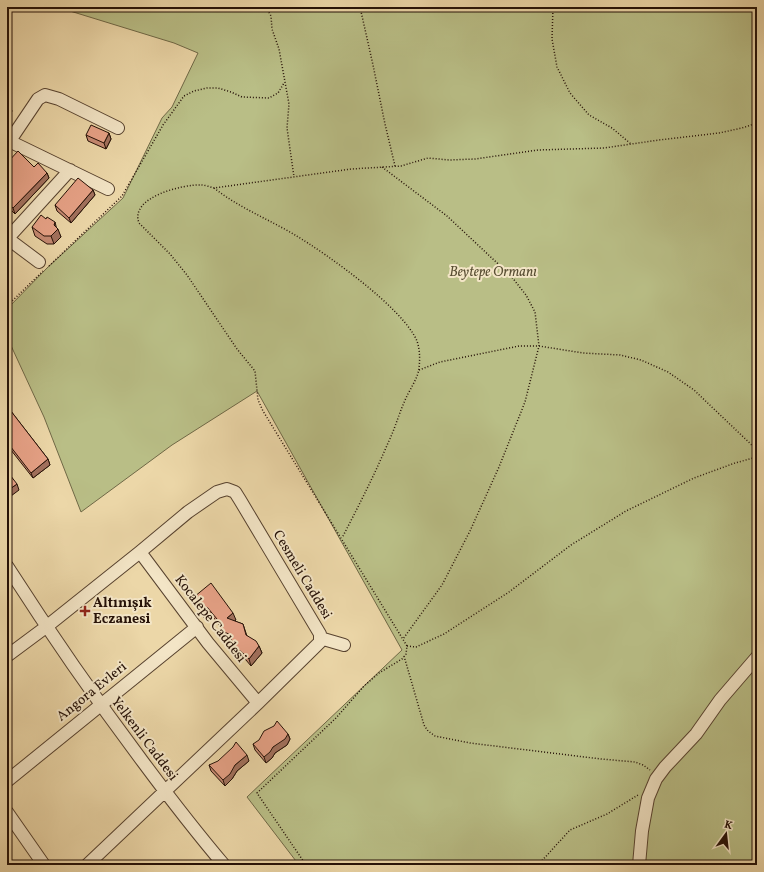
<svg xmlns="http://www.w3.org/2000/svg" width="764" height="872" font-family="Vollkorn,serif">
  <rect width="100%" height="100%" fill="#ecd7a8"/>
  <filter id="stains"><feTurbulence type="fractalNoise" baseFrequency=".005" numOctaves="4"/><feColorMatrix values="0 0 0 0 .2 0 0 0 0 .09 0 0 0 0 .02 0 0 0 .5 -.17"/></filter>
  <radialGradient id="worn" r=".72"><stop offset=".6" stop-color="#630" stop-opacity="0"/><stop offset="1" stop-color="#630" stop-opacity=".3"/></radialGradient>
  <!-- green -->
  <path fill="#b9be86" stroke="#6f6846" d="M57,7H757V865H299L247,797L402,650L257,391L172,445L81,512L44,417L7,337V309L47,268L123,198L162,118L172,107L198,53L174,43Z"/>
  <g fill="none" stroke-linecap="round" stroke-linejoin="round">
    <!-- minor casing -->
    <g stroke="#57422f" stroke-width="14">
      <path id="minor" d="M7,140L108,189
        M7,145L38,99L45,95L59,99L118,128
        M7,238L39,262
        M8,238L70,170
        M140,552L208,643L258,703
        M7,566C50,633 95,698 143,762C169,797 196,832 224,865
        M320,638L344,645
        M7,656L46,627L140,552L188,512L217,492L227,489L235,492L240,500L320,634V642L258,703L87,865
        M7,781L197,627
        M7,812L44,865
        M639,865L642,831L648,798L656,779L665,767L696,734L720,700L757,657"/>
    </g>
    <!-- path -->
    <path stroke="#251107" stroke-width="1.5" stroke-dasharray="1 2" stroke-linecap="butt" d="M266,7L271,16L272,29L279,49L289,104L287,128L294,177
      M360,7L373,65L385,124L395,166
      M553,7L552,39L557,67L570,93L589,115L612,128L631,144
      M382,167L447,216L511,276L526,295L535,312L539,346L525,402L499,467L470,531L442,585L403,639
      M214,188C238,207 268,219 295,235C327,254 403,308 417,341C420,350 420,359 419,368C418,378 410,389 406,398C399,413 395,429 388,443C374,476 358,507 342,538
      M49,266L122,196L163,125L184,96L194,91L207,88H218L231,92L242,97L269,98L278,93L284,83
      M8,305L43,271
      M419,370L440,362L519,346H539L583,353L620,355L641,360L668,372L694,390L757,450
      M407,646L416,647L444,634L509,592L571,545L626,511L694,478L735,463L757,457
      M404,656L424,725L428,731L435,736L470,743L601,759L635,762L643,765L650,770
      M306,865L257,793L336,718L364,686L379,673L402,659L406,654L407,646L263,411L258,400L255,371L237,349L187,275L170,254L139,223C129,197 184,184 201,185C205,185 210,187 214,188L351,169L401,166L428,158L449,160L475,159L538,150L604,148L659,140L719,133L742,128L757,123
      M538,865L570,830L607,814L638,795"/>
    <!-- minor -->
    <use href="#minor" stroke="#f3e5c6" stroke-width="12"/>
  </g>
  <!-- wall -->
  <path fill="#c78b74" stroke="#251107" d="M109,133L111,139L106,149L88,141L86,135Z
    M7,163L34,167L47,173L49,178L15,214L7,206Z
    M93,190L95,195L71,223L57,211L55,205Z
    M32,227H56L61,237L54,244H47L35,236Z
    M7,406L48,459L50,465L33,478L7,445Z
    M194,597L236,620L234,621L243,624L247,636L259,646L262,653L251,666L246,660L236,652L231,641L224,637L220,626L210,613L204,618L199,613L197,606L198,605L196,604Z
    M288,734L290,739L287,745L275,753L272,758L266,763L255,750L253,744Z
    M249,761L237,771L232,779L225,786L211,771L209,765Z"/>
  <!-- shaded-wall -->
  <path fill="#a2715e" stroke="#251107" d="M10,106L12,111L7,121V111Z
    M109,133L111,139L106,149L104,143Z
    M47,173L49,178L15,214L13,208Z
    M93,190L95,195L71,223L69,218Z
    M55,222L57,230L58,229L61,237L54,244L51,236Z
    M48,459L50,465L33,478L31,473Z
    M17,484L19,490L7,499V491Z
    M207,607L210,613L204,618L201,612Z
    M233,613L236,620L229,624L227,618Z
    M259,646L262,653L251,666L249,659Z
    M288,734L290,739L287,745L275,753L272,758L266,763L264,757L273,747Z
    M247,755L249,761L237,771L232,779L225,786L223,780L235,765Z"/>
  <!-- building -->
  <path fill="#e7a287" stroke="#251107" d="M7,104L10,106L7,111Z
    M91,125L109,133L104,143L86,135Z
    M18,151L34,167L38,163L47,173L13,208L7,203V163Z
    M78,178L93,190L69,218L55,205Z
    M41,215L46,219L47,217L55,222L54,225L58,229L51,236H44L32,227Z
    M7,406L48,459L31,473L7,442Z
    M7,471L17,484L7,491Z
    M211,583L233,613L227,618L243,624L246,635L256,641L259,646L249,659L244,654L234,646L229,634L221,631L217,619L207,607L201,612L197,606L200,604L194,597Z
    M277,721L288,734L285,739L273,747L270,752L264,757L253,744L259,740L264,731L274,726Z
    M236,742L247,755L235,765L230,774L223,780L209,765L218,761L233,747Z"/>
  <!-- markers -->
  <path fill="#8f2418" stroke="#f3e5c6" stroke-width="1.5" d="M83 605h4v4h4v4h-4v4h-4v-4h-4v-4h4z"/>
  <g text-anchor="middle" dominant-baseline="central" stroke-width="4" stroke-linejoin="round" paint-order="stroke">
    <!-- park labels -->
    <g font-size="14" font-style="italic" fill="#594e33" stroke="#f3e5c6">
      <text x="493" y="272">Beytepe Ormanı</text>
    </g>
    <!-- street labels -->
    <g font-size="14" fill="#251107" stroke="#f3e5c6">
      <text transform="translate(302 575) rotate(59)">Cesmeli Caddesi</text>
      <text transform="translate(210 619) rotate(52)">Kocalepe Caddesi</text>
      <text transform="translate(92 692) rotate(-39)">Angora Evleri</text>
      <text transform="translate(144 739) rotate(53)">Yelkenli Caddesi</text>
    </g>
    <!-- poi labels -->
    <g font-size="14" font-weight="bold" fill="#251107" stroke="#f3e5c6" text-anchor="start">
      <text x="93" y="603">Altınışık<tspan x="93" dy="16">Eczanesi</tspan></text>
    </g>
  </g>
  <!-- margin -->
  <rect width="764" height="872" fill="none" stroke="#ecd7a8" stroke-width="24"/>
  <rect x="8" y="8" width="748" height="856" fill="none" stroke="#251107" stroke-width="2"/>
  <rect x="12" y="12" width="740" height="848" fill="none" stroke="#251107"/>
  <!-- north arrow -->
  <g transform="translate(726 834) rotate(15)" stroke="#f3e5c6" stroke-width="3" paint-order="stroke">
  <path d="M0-3L7 15L0 10L-7 15Z" fill="#251107"/>
  <text y="-6" font-size="11" font-weight="bold" text-anchor="middle" fill="#251107">K</text>
  </g>
  <rect width="100%" height="100%" filter="url(#stains)"/>
  <rect width="100%" height="100%" fill="url(#worn)"/>
</svg>
